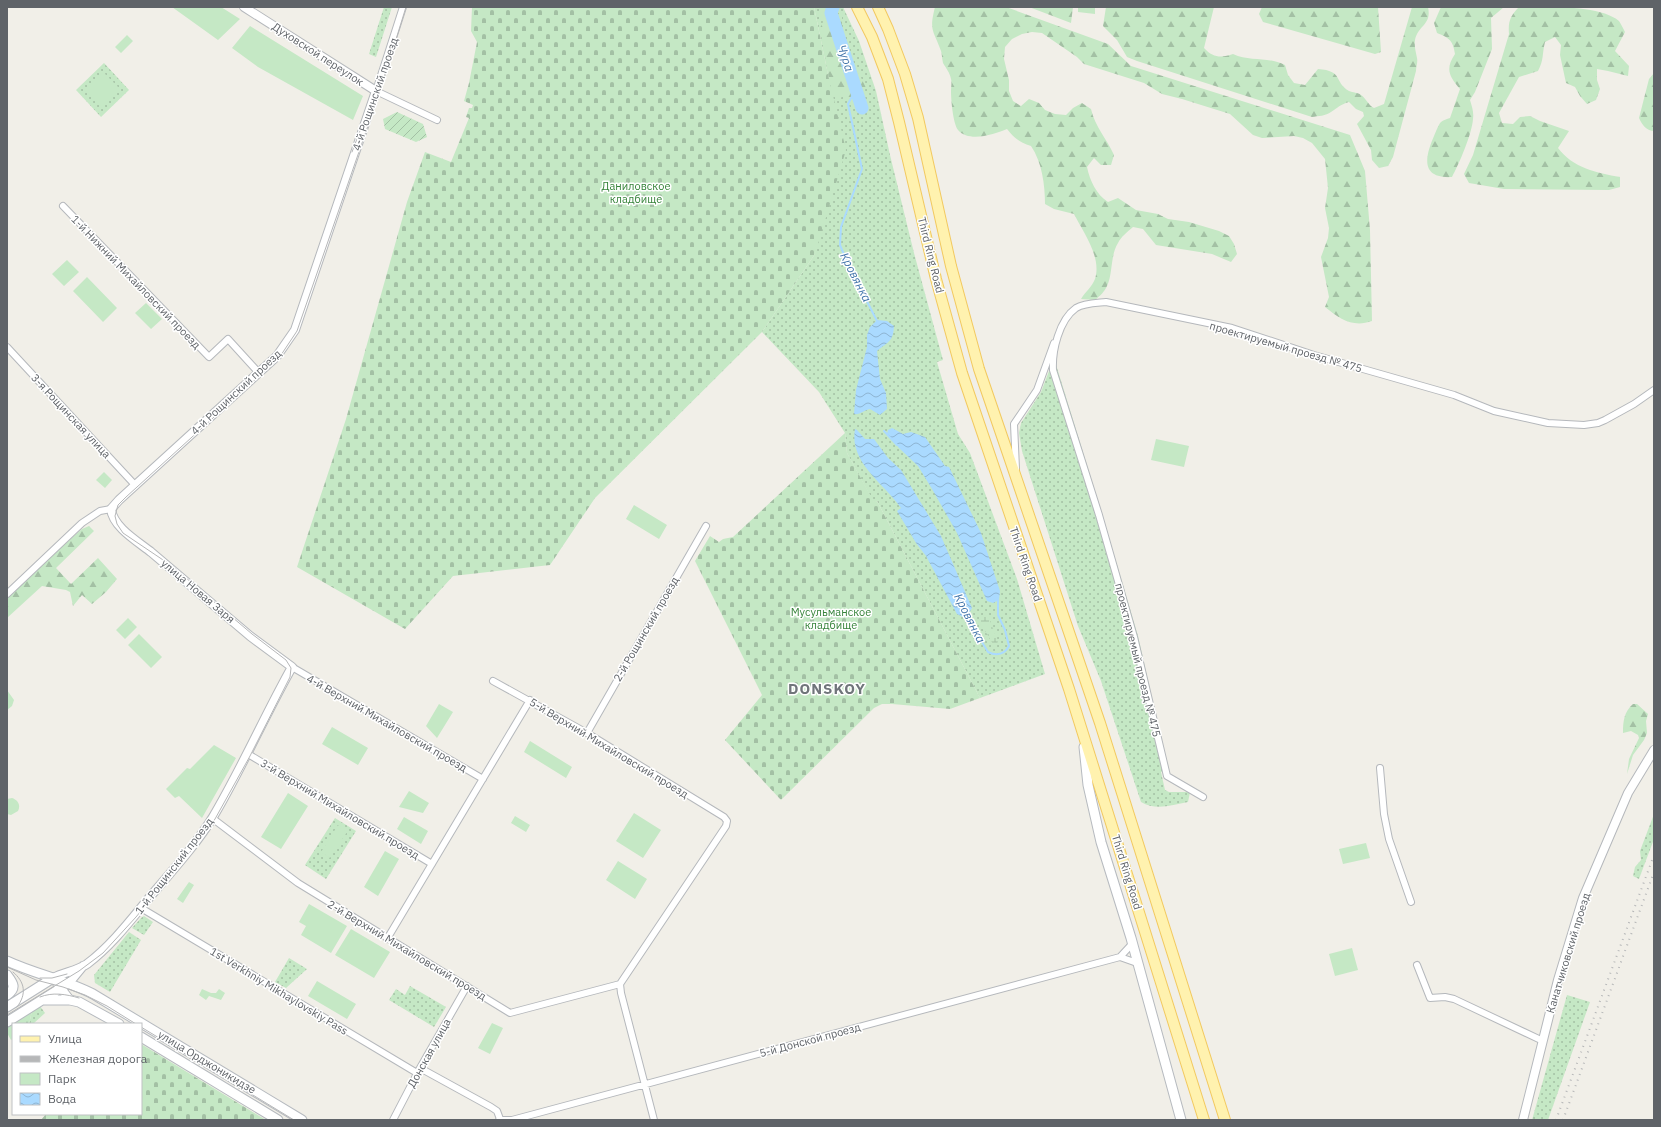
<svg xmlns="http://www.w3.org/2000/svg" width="1661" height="1127" font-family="'IBM Plex Sans',sans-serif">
  <defs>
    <pattern id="grass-dots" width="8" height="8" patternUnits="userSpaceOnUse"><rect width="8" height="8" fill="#c5e8c5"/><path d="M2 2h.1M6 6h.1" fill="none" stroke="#a3c0a4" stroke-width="1.8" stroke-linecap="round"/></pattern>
    <pattern id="forest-firs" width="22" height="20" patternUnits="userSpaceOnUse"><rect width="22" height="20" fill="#c5e8c5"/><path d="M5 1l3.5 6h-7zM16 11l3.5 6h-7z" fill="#a3c0a4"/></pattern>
    <pattern id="wetland-marsh" width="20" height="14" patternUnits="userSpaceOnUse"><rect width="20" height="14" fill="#c5e8c5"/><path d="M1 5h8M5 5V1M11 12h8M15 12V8" fill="none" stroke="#a3c0a4"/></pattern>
    <pattern id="cemetery-stones" width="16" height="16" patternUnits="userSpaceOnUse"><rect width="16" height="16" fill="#c5e8c5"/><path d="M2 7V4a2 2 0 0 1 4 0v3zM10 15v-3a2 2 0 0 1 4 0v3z" fill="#a3c0a4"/></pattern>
    <pattern id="garden-furrows" width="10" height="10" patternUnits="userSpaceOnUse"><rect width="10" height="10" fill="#c5e8c5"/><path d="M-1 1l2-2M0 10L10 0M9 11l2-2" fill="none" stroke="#a3c0a4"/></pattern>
    <pattern id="water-waves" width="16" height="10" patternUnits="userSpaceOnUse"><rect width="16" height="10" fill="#aadaff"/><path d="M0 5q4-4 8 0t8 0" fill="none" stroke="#8eb4d2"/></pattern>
  </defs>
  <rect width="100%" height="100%" fill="#f1efe8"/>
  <!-- grass -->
  <path fill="url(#grass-dots)" d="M384,7H392L376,57L369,54Z
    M814,7H843L859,41L876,91L890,155L914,253L943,360L937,362L958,434L970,453L1017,579L1045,674L980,698L877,501L874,503L847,453L845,433L819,392L762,332L815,254L829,79Z
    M104,63L129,90L101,117L76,90Z
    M1054,358L1102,514L1138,636L1168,770L1161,772L1165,790L1169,792H1190L1188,802C1172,805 1156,811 1141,802L1101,681L1078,626L1022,451L1019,433L1021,423L1041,392Z
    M1654,814V839L1639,879L1633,876L1635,867L1641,860L1640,851Z
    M335,818L356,831L326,879L305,865Z
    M144,916L153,922L144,935L132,928L141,918Z
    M129,932L141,940L110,992L95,983L94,975Z
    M289,958L307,969L286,988L275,982Z
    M410,986L446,1007L434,1027L389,1000L396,989L405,995Z
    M1567,995L1590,1002L1548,1120H1532Z
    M40,1006L45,1013L33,1024H29L32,1011Z"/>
  <!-- forest -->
  <path fill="url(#forest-firs)" d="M935,7H1006L1108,44L1131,66L1350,135L1365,171L1370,230L1372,321C1353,328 1340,319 1325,307L1329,297L1321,257L1328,238L1329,228L1325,208L1328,188L1325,159L1312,143L1303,138L1294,136L1262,138L1253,135L1230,114L1182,99L1162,94L1144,83L1084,64L1077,57L1042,33L1032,32L1022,34L1012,39L1005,47L1004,59L1009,80V91L1013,101L1021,106L1029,99L1039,103L1045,110L1055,114L1066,115L1073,108L1082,103L1091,109C1095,127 1107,139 1114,155L1111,165H1101L1094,158L1087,167C1090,181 1096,194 1108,202L1118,198L1136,210L1158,214L1168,219L1189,222L1219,231L1229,236L1234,244L1237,254L1231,262L1212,254L1156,245L1143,229L1133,227C1127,232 1121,237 1118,243C1110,256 1113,274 1107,286C1105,291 1100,296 1095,300L1081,299C1085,292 1092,287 1095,279C1102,257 1083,232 1074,214L1054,209L1045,204C1045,185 1042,162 1031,146C1020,143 1014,138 1007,129C995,134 969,143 958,130C953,123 951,100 951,91C951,87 952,83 951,79C950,73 946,68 943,63C942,59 942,54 941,51C933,29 929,31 935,7Z
    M1029,7H1073L1071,23Z
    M1106,7H1214L1204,48C1213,58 1222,58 1233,54C1250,62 1267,56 1285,65L1288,75L1294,83L1305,85L1318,69C1344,71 1333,81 1349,91C1353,93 1358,92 1361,95C1366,98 1368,105 1374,108L1384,104L1412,7H1428C1432,25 1418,25 1415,40C1414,47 1416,52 1417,58C1418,62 1416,67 1416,71L1393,157L1388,166L1379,168L1372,160L1371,150L1357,124L1364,116L1363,112L1356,109L1349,102C1339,105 1339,107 1331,112C1326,116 1318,116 1312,117L1137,61L1127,57L1117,40L1103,26Z
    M1262,7H1378L1381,52L1375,54L1263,22L1259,14Z
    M1441,7H1504L1491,18L1492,49L1475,92L1470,100C1472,107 1474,112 1473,119C1472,134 1459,164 1452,177C1420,179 1425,157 1434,136C1436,132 1438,125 1441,122C1443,120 1447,119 1450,118L1460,89C1449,76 1445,69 1455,54C1453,41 1450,38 1437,33L1434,23Z
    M1519,7C1542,6 1601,5 1619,21C1621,24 1623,28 1625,32L1615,51L1629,66L1628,76L1608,71L1597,69V80L1600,89L1596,100L1587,104L1580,96L1575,87L1566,83L1560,55L1561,45L1555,37L1545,42C1542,54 1544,60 1538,71L1519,77L1499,113L1502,123L1513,124L1520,117L1530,116L1540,121L1569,131L1558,148C1573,168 1597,173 1620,177V187L1609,190L1504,189L1469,183L1464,174L1473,155L1509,34C1508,22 1510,16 1519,7Z
    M827,8L842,16V31L849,53L866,88L854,104L844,96L836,100L829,79L820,28L823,22L820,13Z
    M1654,73V131C1647,131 1642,125 1639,118L1649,79Z
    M89,526L94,531L56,568L71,584L98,558L117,579L106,592L92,604L82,595L73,606L70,592L66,590L42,586L7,618V597L54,553L82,529Z
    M1633,704H1637L1648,714L1646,721L1647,733L1644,740L1633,755L1627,774L1629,759L1639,738L1638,735L1631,731L1623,733C1623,721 1624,712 1633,704Z
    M32,1011L29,1024H13V1039L11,1040L7,1033V1027Z"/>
  <!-- wetland -->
  <path fill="url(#wetland-marsh)" d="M985,614L988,615L998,642L996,644H993L979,621L980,616Z"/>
  <!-- cemetery -->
  <path fill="url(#cemetery-stones)" d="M472,7H814L829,79L846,150L815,254L762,332L595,498L550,565L453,576L405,629L297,567L346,419L407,202L425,152L451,162L469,118L466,117L469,108H472L473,105L464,101L469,83L477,42L471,31Z
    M845,433L847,453L874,502L877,501L980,698L950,709L892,704H882L874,708L781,800L725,740L762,695L695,561L710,536L719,542L723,539L733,537Z
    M141,1044L266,1120H41L46,1114H141Z"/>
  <!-- park -->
  <path fill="#c5e8c5" d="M172,7H221L240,19L218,40Z
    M1078,7H1095V14L1078,12Z
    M250,26L363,96L353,120L258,67L232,48Z
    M127,35L133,41L121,53L115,47Z
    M104,73L120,89L103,106L87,90Z
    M67,260L79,272L64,286L52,274Z
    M87,277L117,308L103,322L73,291Z
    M146,303L162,319L151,329L135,313Z
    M1156,439L1189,446L1184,467L1151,460Z
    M104,472L112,480L105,488L96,480Z
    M634,505L667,525L659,539L626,519Z
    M128,618L137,627L125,639L116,630Z
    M139,634L162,657L151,668L128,645Z
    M7,690L14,700L12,706L7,710Z
    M439,704L453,712L437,738L426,726Z
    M332,727L368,748L358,765L322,744Z
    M530,741L572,767L566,778L524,752Z
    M214,745L236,758L202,818L179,796L175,798L166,789L187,768L190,769Z
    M409,791L429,803L423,813L399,807Z
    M288,793L308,806L281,849L261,837Z
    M12,798C18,800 21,805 18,811L11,815L7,814V799Z
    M634,813L661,830L643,858L616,841Z
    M515,816L530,825L526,832L511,823Z
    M404,817L428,831L421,844L397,829Z
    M338,825L347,832L330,858L321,852Z
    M1366,843L1370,858L1343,864L1339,849Z
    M385,851L399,859L378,896L364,887Z
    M618,861L647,879L635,899L606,880Z
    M189,882L194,885L183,903L177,899Z
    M309,904L347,926L331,953L301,935L306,926L299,922Z
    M351,929L390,952L374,978L335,955Z
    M1352,948L1358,970L1335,976L1329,954Z
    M317,981L356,1004L347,1019L308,996Z
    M202,989L211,993H216L219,989L225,993L221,1000L209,996L206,1000L199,995Z
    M492,1023L503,1028L490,1054L478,1048Z"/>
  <!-- garden -->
  <path fill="url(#garden-furrows)" d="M397,112L423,124L427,137L416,142L385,129L383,119Z"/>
  <!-- water -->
  <path fill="url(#water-waves)" d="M877,320L887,321L894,326C893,342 889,341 877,351L880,379L886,393L887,409L880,415L870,409C864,410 860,415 854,414L856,390L867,347V335L870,327Z
    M892,428L903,434L911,432L925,437L945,466L949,467L981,533L1000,591L999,600L993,603L987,601L957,533L932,489L918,466L899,448L887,434L888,430Z
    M855,429L857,430L865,439H874L888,458L901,470L941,536L972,608L968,615L963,617L957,614L926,556L916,543L897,511L901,508C884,483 849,463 855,429Z"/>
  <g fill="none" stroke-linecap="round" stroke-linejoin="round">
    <!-- stream -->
    <path stroke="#aadaff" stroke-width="2" d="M856,89L848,104L862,169L841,227L840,245L847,262L878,323
      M884,431L897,445
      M965,614L988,652C996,656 1004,655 1009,646L1005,630L998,615V598"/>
    <!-- river -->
    <path stroke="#aadaff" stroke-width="13" d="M833,7L831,13L862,108"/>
    <!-- minor casing -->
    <g stroke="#b5b8bc" stroke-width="8">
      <path id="minor" d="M403,7L376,91L437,120
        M63,206L209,357L228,339L259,373
        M7,347L135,485
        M1016,469L1014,424L1037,390L1054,343
        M7,594L82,523L100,511L111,509
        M292,667L483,779
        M493,681L587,733L724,817L727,821L726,826L620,984L621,993L654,1120
        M587,733L706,526
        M248,754L432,864
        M1380,768L1384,814L1389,839L1411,902
        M1203,797L1167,776L1134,637L1099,515L1053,370C1052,351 1059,320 1076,308C1084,303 1097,303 1106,302L1232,328L1314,355L1454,395L1494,411L1548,423L1584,425L1598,423L1605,420L1634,404L1654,390
        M212,818L298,883L510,1013L620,984
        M141,908L417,1073
        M387,939L530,700
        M1120,957L1137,963
        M1417,965L1430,998L1445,997L1454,999L1543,1041
        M420,1068L491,1107L497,1111L500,1119
        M393,1120L420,1068L467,986
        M499,1120H512L1120,957L1132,944"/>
    </g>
    <!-- tertiary casing -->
    <g stroke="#b5b8bc" stroke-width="10">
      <path id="tertiary" d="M69,983L83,966
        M70,1000L53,978C64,972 77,971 87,964C111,946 130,921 149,898C171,872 195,846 213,817C242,768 264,717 292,667L250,636L151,552C137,541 113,527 111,509L119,500L277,356L295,330L376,91L244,7
        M1523,1120L1558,980L1583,898L1628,793L1654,750"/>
    </g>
    <!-- secondary casing -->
    <g stroke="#b6babf" stroke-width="11">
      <path id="secondary" d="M1084,747L1088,785L1101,842L1131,938L1181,1120
        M7,961C35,974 66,980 93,994L302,1120
        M7,975C13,983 17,988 7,995
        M42,1000H70L79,1002L119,1024
        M7,1007L53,978
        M7,1022L69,983
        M141,1037L278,1120"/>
    </g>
    <!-- primary casing -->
    <g stroke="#f2c960" stroke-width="12">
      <path id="primary" d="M857,7L872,37L888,79L899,122L936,279L962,373L1069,689L1204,1120
        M878,7L888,29L905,74L918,118L951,266L979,369L1100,723L1225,1120"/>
    </g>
    <!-- minor -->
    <use href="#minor" stroke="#fff" stroke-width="6"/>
    <!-- tertiary -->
    <use href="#tertiary" stroke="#fff" stroke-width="8"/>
    <!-- secondary -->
    <use href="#secondary" stroke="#fff" stroke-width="9"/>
    <!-- primary -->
    <use href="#primary" stroke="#fff2af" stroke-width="10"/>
    <!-- tram -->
    <path stroke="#b6b7b8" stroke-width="1" d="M352,152L366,115
      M7,967L36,980L63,987L85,995L107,1006L136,1024
      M13,972C25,982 27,994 17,1007
      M40,978H52L67,974
      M40,997C52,992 66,994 79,998
      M7,1015L79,971L103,953L136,917L195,846L215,819L250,756L290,677L291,668L286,660L252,634L172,566L123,533L117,524L115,516L118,505L126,497L279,358L297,331L380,91L406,7
      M141,1027L294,1120"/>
    <!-- rail -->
    <path stroke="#b6b7b8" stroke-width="2" stroke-dasharray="1 5" stroke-linecap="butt" d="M1556,1120L1654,855
      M1563,1120L1654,872"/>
  </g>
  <g text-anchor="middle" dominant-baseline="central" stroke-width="3" stroke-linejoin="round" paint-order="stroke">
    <!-- street labels -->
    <g font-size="11" fill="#5f6368" stroke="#fff">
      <text transform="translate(318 54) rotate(33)">Духовской переулок</text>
      <text transform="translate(375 94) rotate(-71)">4-й Рощинский проезд</text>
      <text transform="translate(931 255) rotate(76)">Third Ring Road</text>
      <text transform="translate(136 282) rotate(46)">1-й Нижний Михайловский проезд</text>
      <text transform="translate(1286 347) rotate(16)">проектируемый проезд № 475</text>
      <text transform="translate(236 392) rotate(-43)">4-й Рощинский проезд</text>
      <text transform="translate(71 416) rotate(47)">3-я Рощинская улица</text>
      <text transform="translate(1026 564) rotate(71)">Third Ring Road</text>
      <text transform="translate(198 591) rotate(40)">улица Новая Заря</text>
      <text transform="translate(646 629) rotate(-60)">2-й Рощинский проезд</text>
      <text transform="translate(1138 660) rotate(76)">проектируемый проезд № 475</text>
      <text transform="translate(387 723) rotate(30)">4-й Верхний Михайловский проезд</text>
      <text transform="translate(609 748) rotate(31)">5-й Верхний Михайловский проезд</text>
      <text transform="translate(340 809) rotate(31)">3-й Верхний Михайловский проезд</text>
      <text transform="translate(174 866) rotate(-52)">1-й Рощинский проезд</text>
      <text transform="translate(1127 872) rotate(73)">Third Ring Road</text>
      <text transform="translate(407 950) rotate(31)">2-й Верхний Михайловский проезд</text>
      <text transform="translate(1568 953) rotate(-73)">Канатчиковский проезд</text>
      <text transform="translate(279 991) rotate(31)">1st Verkhniy Mikhaylovskiy Pass</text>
      <text transform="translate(810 1040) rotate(-15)">5-й Донской проезд</text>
      <text transform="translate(429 1053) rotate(-61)">Донская улица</text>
      <text transform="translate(207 1062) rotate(31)">улица Орджоникидзе</text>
    </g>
    <!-- park labels -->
    <g font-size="11" fill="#348238" stroke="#fff">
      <text x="636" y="186">Даниловское<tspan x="636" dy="13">кладбище</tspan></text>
      <text x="831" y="612">Мусульманское<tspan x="831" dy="13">кладбище</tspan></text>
    </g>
    <!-- water labels -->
    <g font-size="12" font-style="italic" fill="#4174aa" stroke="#fff">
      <text transform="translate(846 58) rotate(72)">Чура</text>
      <text transform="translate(856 277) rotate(63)">Кровянка</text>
      <text transform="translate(970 618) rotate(63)">Кровянка</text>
    </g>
    <!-- district labels -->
    <g font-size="15" font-weight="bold" letter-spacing="1" fill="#70757a" stroke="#fff">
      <text x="827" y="688">DONSKOY</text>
    </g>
  </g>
  <!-- border -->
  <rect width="1661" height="1127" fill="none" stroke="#5f6368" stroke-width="16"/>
  <!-- legend -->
  <rect x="12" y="1023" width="130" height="92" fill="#ffffff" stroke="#bfc1c3"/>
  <rect x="20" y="1036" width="20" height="6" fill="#fff2af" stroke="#bfc1c3"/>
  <text x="48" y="1043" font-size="12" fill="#5f6368">Улица</text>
  <rect x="20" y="1056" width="20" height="6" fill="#b6b7b8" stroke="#bfc1c3"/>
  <text x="48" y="1063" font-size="12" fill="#5f6368">Железная дорога</text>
  <rect x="20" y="1073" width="20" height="12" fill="#c5e8c5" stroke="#bfc1c3"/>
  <text x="48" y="1083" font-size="12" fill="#5f6368">Парк</text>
  <rect x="20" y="1093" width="20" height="12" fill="url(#water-waves)" stroke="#bfc1c3"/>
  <text x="48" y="1103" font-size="12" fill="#5f6368">Вода</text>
</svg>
